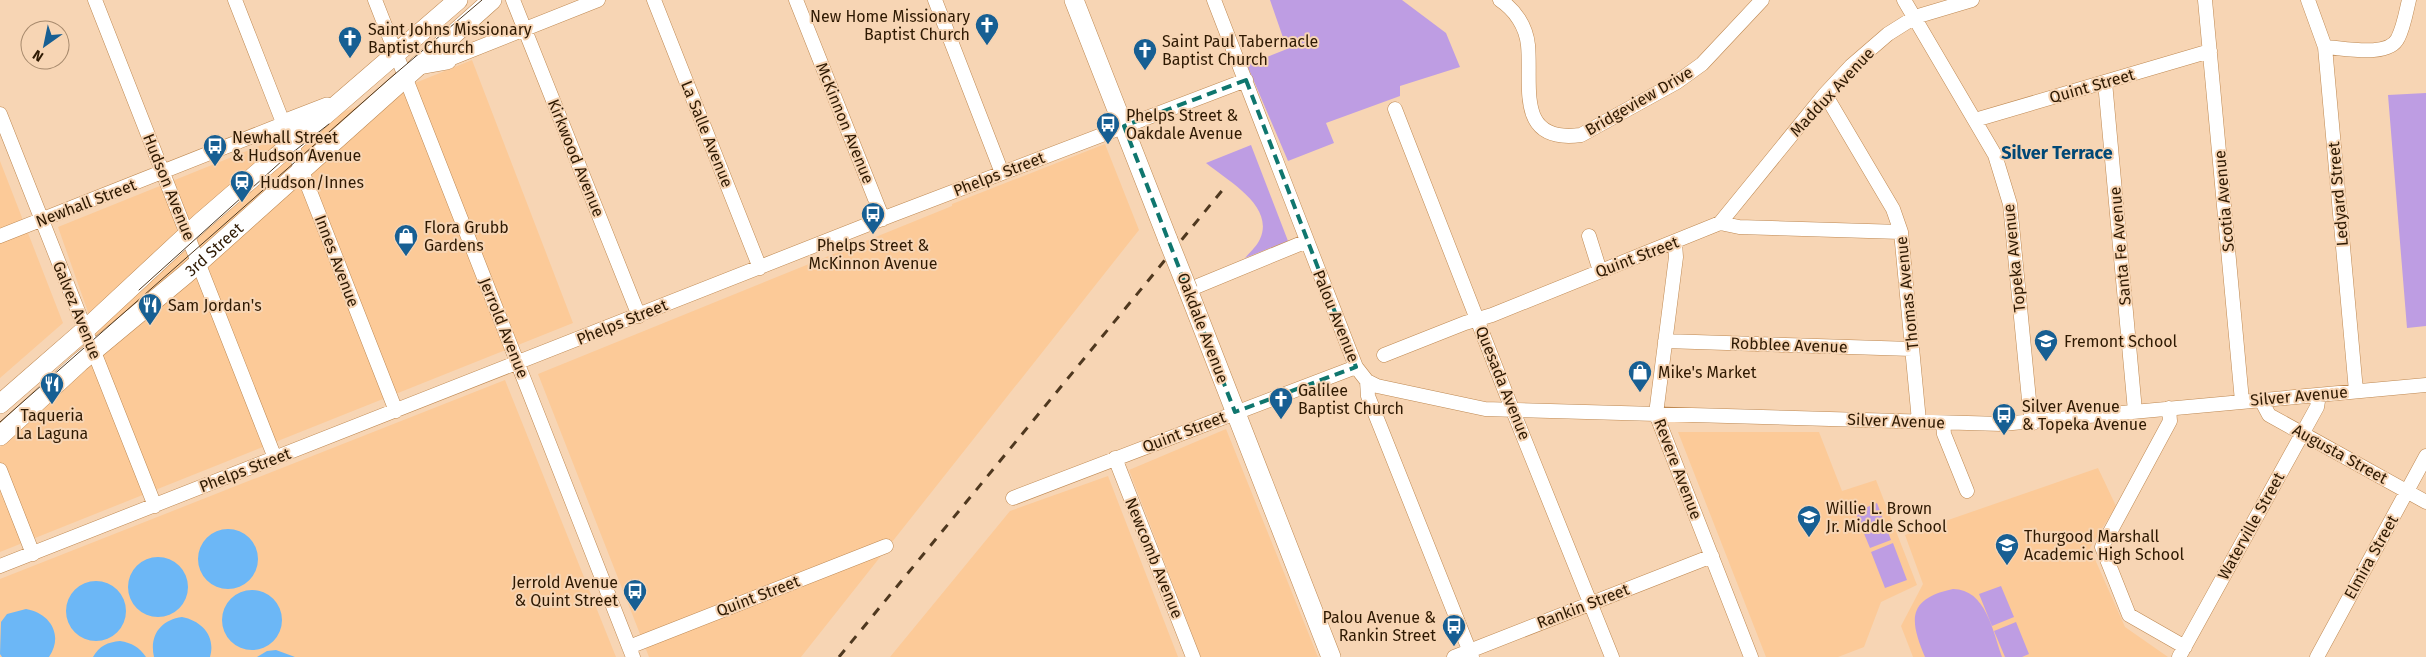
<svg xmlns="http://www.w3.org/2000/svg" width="2426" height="657" font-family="'Fira Sans',sans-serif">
  <rect width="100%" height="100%" fill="#f7d5b4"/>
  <!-- built -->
  <path fill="#fcca98" d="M472,60L573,323L0,552V447L101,349L58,227Z
    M1105,144L1139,230L801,657H649L538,374L952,206V204Z
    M0,161L63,323L0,378Z
    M505,380L616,657H0V579Z
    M1226,429L1318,657H1201L1129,470Z
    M1678,432H1819L1842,491L1876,480L1917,585L1881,602L1864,647L1838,657H1766Z
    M2098,468L2116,506L2090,548L2125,627L2168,657H1913L1901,626L1923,584L1905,535Z
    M1108,476L1178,657H890L1010,511Z"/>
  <!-- green -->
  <path fill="#be9de3" d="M1270,0H1402L1446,33L1460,67L1400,86V96L1326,123L1334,143L1288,161L1247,65L1287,49Z
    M2426,93V326L2407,328L2388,95Z
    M1251,145L1288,241L1245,258C1250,252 1257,246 1260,239C1275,206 1228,181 1206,163Z
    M1877,503L1891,540L1870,548L1855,512Z
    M1893,543L1907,580L1885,588L1871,552Z
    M2001,586L2014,617L1992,626L1979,594Z
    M1953,589C1986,589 1993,632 2002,657H1925C1910,621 1906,599 1953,589Z
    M2016,622L2029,654L2022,657H2005L1994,631Z"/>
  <!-- water -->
  <path fill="#6cb7f6" d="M198 559a30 30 0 1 1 60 0a30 30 0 1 1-60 0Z
    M128 587a30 30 0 1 1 60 0a30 30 0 1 1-60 0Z
    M66 611a30 30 0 1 1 60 0a30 30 0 1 1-60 0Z
    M222 620a30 30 0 1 1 60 0a30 30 0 1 1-60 0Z
    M26,609C50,613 64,635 49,657H2L0,654L1,622L7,614Z
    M182,617C202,621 216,636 210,657H154C149,635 161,620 182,617Z
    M120,641C132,643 139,647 146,657H93C99,646 108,642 120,641Z
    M276,650L295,657H257L267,651Z"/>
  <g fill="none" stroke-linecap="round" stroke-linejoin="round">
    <!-- minor casing -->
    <g stroke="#be8851" stroke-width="15">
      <path id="minor" d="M95,0L275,458
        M235,0L396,411
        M375,0L633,657
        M513,0L639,316
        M654,0L760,268
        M796,0L883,219
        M935,0L1002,173
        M1214,0L1356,367L1367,381L1377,386L1485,409L2002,424L2426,385
        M1500,0C1515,10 1526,26 1528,45C1532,86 1515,144 1581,135L1677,82L1702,64L1762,0
        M1904,0L1995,155L2010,204L2030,410L2033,423
        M2205,0L2242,401
        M2308,0L2325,47L2356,391
        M2325,47C2344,48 2389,58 2398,38C2404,26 2406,12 2409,0
        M447,60L598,0
        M2105,82L2135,411
        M1825,94L1893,209L1901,232L1919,421
        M1395,109L1507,396L1612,657
        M0,114L155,506
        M1975,120L2210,51
        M1720,223L1825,94L1851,66L1888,34L1915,17L1972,0
        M0,236L283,124
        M1589,236L1600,271
        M1675,243L1676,257L1656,414L1751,657
        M1188,290L1307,241
        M1665,341L1912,349
        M1384,355L1465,323L1492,315L1720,223L1739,227L1901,232
        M1367,381L1368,396L1472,657
        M2261,400L2269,415L2426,502
        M2169,408L2170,421L2102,547L2129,615L2185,647
        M1943,423L1944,434L1967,491
        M1115,458L1193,657
        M0,470L33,554
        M1013,498L1356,367
        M0,566L892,215L1246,80
        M629,647L886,546
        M1454,657L1712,556
        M2179,657L2317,407L2319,395
        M2317,657L2426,456"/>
    </g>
    <!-- major casing -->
    <g stroke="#be8851" stroke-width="20">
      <g id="major">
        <path d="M1074,0L1168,240"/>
        <path d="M419,65L447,60"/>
        <path d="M283,124L327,107"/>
        <path d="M1188,290L1331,657"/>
        <path d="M0,404L85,330L200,223L458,0"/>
        <path id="s1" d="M0,436L80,362L186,274L492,0"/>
      </g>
    </g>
    <!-- minor -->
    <use href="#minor" stroke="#fff" stroke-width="14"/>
    <!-- major -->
    <use href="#major" stroke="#fff" stroke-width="19"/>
    <!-- tram -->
    <path stroke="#4f381f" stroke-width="1" d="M139,290L283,160L329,124
      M0,422L388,80L482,0"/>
    <!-- rail -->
    <path stroke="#4f381f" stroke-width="3" stroke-dasharray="9 9" stroke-linecap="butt" d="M839,657L1225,187"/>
    <!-- major-bridge casing -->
    <g stroke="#be8851" stroke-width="20" stroke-linecap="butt">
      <path id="major-bridge" d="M1168,240L1188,290"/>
    </g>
    <!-- major-bridge -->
    <use href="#major-bridge" stroke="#fff" stroke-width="19"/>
  </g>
  <!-- marked area -->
  <path fill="none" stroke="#0f766e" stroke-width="4" stroke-dasharray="10 6" stroke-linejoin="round" d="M1246,80L1356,367L1235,412L1124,126Z"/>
  <!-- icons -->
  <defs>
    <g id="church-pin" transform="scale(1.25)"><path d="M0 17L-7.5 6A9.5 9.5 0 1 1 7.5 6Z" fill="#175f93" stroke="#f7d5b4"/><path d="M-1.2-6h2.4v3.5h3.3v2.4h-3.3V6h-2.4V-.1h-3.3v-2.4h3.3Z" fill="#fff"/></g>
    <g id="bus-pin" transform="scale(1.25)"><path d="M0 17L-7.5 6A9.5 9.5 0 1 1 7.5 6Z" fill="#175f93" stroke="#f7d5b4"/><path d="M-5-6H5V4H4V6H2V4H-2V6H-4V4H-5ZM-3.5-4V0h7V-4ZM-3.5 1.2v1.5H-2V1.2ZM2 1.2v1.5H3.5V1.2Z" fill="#fff"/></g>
    <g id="station-pin" transform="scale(1.25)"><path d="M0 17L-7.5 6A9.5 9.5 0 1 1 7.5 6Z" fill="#175f93" stroke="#f7d5b4"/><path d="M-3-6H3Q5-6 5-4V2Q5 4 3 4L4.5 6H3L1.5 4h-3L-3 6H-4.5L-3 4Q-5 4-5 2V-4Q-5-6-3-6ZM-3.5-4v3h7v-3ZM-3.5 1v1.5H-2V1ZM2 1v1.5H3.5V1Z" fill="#fff"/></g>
    <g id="shop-pin" transform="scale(1.25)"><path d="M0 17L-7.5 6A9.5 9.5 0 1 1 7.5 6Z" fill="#175f93" stroke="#f7d5b4"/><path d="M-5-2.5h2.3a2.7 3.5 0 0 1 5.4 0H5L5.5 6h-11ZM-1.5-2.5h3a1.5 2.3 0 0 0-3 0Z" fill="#fff"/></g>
    <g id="restaurant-pin" transform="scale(1.25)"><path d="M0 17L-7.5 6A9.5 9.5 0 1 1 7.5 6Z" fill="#175f93" stroke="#f7d5b4"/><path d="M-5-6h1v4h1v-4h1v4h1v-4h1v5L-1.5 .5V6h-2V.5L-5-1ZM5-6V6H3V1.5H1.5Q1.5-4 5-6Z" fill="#fff"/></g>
    <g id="school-pin" transform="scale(1.25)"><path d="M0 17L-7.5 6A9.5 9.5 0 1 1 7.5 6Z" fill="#175f93" stroke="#f7d5b4"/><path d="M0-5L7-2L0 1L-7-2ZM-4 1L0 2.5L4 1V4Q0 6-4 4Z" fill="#fff"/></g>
  </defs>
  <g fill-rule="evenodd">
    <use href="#church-pin" x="987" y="25"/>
    <use href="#church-pin" x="350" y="38"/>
    <use href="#church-pin" x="1145" y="50"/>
    <use href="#bus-pin" x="1108" y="124"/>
    <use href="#bus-pin" x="215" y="146"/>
    <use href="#station-pin" x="242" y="182"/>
    <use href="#bus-pin" x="873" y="214"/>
    <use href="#shop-pin" x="406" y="236"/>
    <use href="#restaurant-pin" x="150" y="305"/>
    <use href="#school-pin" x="2046" y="341"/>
    <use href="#shop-pin" x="1640" y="372"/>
    <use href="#restaurant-pin" x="52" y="384"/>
    <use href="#church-pin" x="1281" y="399"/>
    <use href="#bus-pin" x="2004" y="415"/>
    <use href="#school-pin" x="1809" y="517"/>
    <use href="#school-pin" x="2007" y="545"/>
    <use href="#bus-pin" x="635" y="591"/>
    <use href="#bus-pin" x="1454" y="626"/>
  </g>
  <g text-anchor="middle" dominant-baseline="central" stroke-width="4" stroke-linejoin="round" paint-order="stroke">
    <!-- poi labels -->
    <g font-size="16" fill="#2e1902" stroke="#f7d5b4" text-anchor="start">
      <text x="970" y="16" text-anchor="end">New Home Missionary<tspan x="970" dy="18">Baptist Church</tspan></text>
      <text x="368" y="29">Saint Johns Missionary<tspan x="368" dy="18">Baptist Church</tspan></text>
      <text x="1162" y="41">Saint Paul Tabernacle<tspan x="1162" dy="18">Baptist Church</tspan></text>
      <text x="1126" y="115">Phelps Street &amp;<tspan x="1126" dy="18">Oakdale Avenue</tspan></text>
      <text x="232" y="137">Newhall Street<tspan x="232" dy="18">&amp; Hudson Avenue</tspan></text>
      <text x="260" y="182">Hudson/Innes</text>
      <text x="424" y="227">Flora Grubb<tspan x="424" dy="18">Gardens</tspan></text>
      <text x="873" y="245" text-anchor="middle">Phelps Street &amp;<tspan x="873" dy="18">McKinnon Avenue</tspan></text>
      <text x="168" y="305">Sam Jordan's</text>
      <text x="2064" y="341">Fremont School</text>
      <text x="1658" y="372">Mike's Market</text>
      <text x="1298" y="390">Galilee<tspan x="1298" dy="18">Baptist Church</tspan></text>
      <text x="2022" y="406">Silver Avenue<tspan x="2022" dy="18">&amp; Topeka Avenue</tspan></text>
      <text x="52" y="415" text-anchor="middle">Taqueria<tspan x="52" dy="18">La Laguna</tspan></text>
      <text x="1826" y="508">Willie L. Brown<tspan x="1826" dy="18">Jr. Middle School</tspan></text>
      <text x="2024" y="536">Thurgood Marshall<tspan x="2024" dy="18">Academic High School</tspan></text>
      <text x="618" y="582" text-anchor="end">Jerrold Avenue<tspan x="618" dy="18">&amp; Quint Street</tspan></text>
      <text x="1436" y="617" text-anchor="end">Palou Avenue &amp;<tspan x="1436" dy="18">Rankin Street</tspan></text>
    </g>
    <!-- street labels -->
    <g font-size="16" fill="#2e1902" stroke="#f7d5b4">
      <text transform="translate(2092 86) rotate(-16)">Quint Street</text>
      <text transform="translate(1832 92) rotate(-47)">Maddux Avenue</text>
      <text transform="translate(1639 101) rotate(-30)">Bridgeview Drive</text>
      <text transform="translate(845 123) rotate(68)">McKinnon Avenue</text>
      <text transform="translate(707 134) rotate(68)">La Salle Avenue</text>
      <text transform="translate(576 158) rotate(68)">Kirkwood Avenue</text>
      <text transform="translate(999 174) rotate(-21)">Phelps Street</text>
      <text transform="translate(169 187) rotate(68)">Hudson Avenue</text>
      <text transform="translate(2338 194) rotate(-95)">Ledyard Street</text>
      <text transform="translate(2224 201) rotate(-95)">Scotia Avenue</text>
      <text transform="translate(86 203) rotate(-21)">Newhall Street</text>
      <text transform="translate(2120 246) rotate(-95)">Santa Fe Avenue</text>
      <text stroke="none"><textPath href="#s1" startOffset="284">3rd Street</textPath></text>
      <text transform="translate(1637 257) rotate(-21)">Quint Street</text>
      <text transform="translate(2014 258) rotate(-96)">Topeka Avenue</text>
      <text transform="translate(337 261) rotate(69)">Innes Avenue</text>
      <text transform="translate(1907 293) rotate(-96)">Thomas Avenue</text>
      <text transform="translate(77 310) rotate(68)">Galvez Avenue</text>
      <text transform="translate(1336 316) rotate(68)">Palou Avenue</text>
      <text transform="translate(622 322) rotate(-22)">Phelps Street</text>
      <text transform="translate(504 328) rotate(68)">Jerrold Avenue</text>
      <text transform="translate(1203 328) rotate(69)">Oakdale Avenue</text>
      <text transform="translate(1789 345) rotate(2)">Robblee Avenue</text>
      <text transform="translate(1503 383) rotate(68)">Quesada Avenue</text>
      <text transform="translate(2299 396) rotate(-5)">Silver Avenue</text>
      <text transform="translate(1896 421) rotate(2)">Silver Avenue</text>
      <text transform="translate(1184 432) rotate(-21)">Quint Street</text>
      <text transform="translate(2340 454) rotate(29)">Augusta Street</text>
      <text transform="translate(1678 469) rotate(69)">Revere Avenue</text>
      <text transform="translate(245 470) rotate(-21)">Phelps Street</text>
      <text transform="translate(2251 526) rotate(-61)">Waterville Street</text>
      <text transform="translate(2371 557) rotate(-61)">Elmira Street</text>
      <text transform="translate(1154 558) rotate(68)">Newcomb Avenue</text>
      <text transform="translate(758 596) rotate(-21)">Quint Street</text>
      <text transform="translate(1583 606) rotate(-21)">Rankin Street</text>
    </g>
    <!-- neighbourhood labels -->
    <g font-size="18" font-weight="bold" fill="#004876" stroke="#f7d5b4">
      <text x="2057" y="153">Silver Terrace</text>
    </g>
  </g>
  <!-- north arrow -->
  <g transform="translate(45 45) rotate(213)"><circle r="24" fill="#f7d5b4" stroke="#a78a6d"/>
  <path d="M0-4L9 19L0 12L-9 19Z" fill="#175f93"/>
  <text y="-8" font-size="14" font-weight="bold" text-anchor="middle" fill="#2e1902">N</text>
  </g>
</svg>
